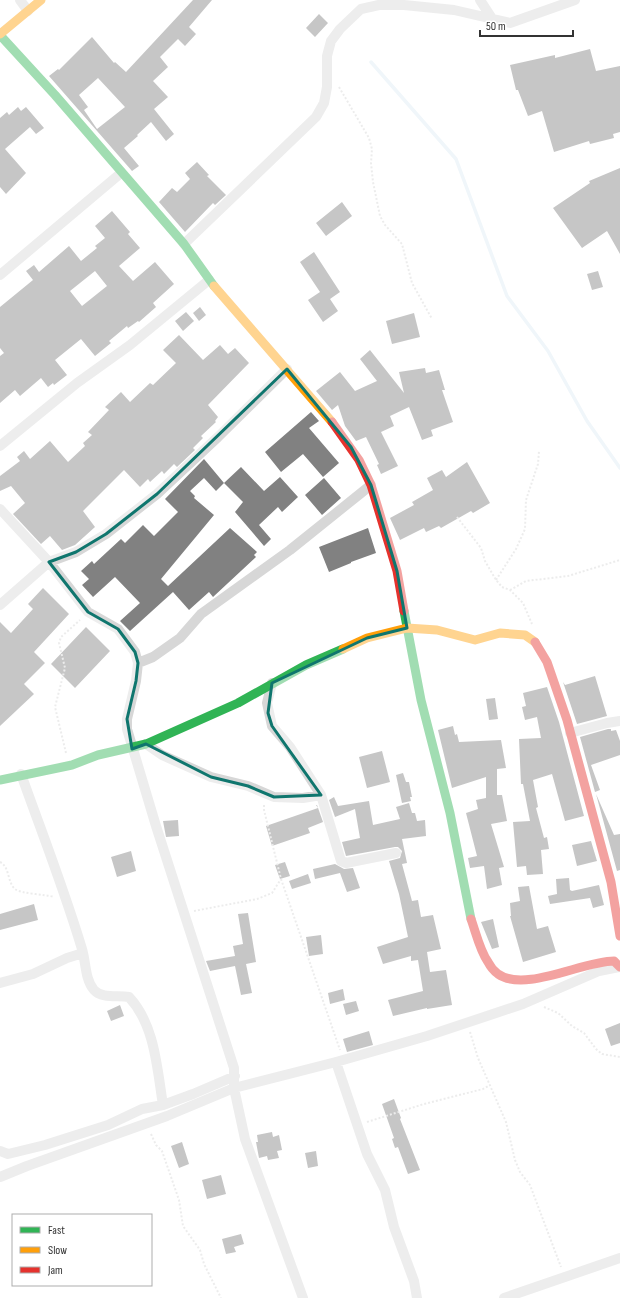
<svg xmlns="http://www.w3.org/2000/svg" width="620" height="1298" font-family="'Sofia Sans Condensed',sans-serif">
  <rect width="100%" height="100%" fill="#fff"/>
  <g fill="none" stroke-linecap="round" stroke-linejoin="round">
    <!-- stream -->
    <path stroke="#ddebf3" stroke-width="3.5" d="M371,62L456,159L507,296L548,351L587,421L620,468"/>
  </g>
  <!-- building -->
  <path fill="#818181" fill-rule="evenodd" d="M193,0H212L189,27L196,34L185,46L178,39L160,57L168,67L153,81L168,97L154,109L174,134L166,141L151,122L137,135L138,136L124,148L139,166L132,171L49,76L58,69L59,70L92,37L114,63L115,62L126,72ZM98,78L125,107L97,129L84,110L88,107L79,95Z
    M319,14L328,23L315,37L306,28Z
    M590,49L596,71L620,66V132L613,134L614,138L590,144L589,141L554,152L542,111L528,116L518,90H516L510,65L555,55V58Z
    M18,107L21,111L26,107L44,128L36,134L30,127L5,149L26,173L6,194L0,187V118L7,112L9,115Z
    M197,162L209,175L207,176L226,195L215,205L213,203L185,232L159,202L172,188L177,192L190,179L185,173Z
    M620,168V254L607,231L582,248L553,208L590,183L589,181Z
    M342,202L352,216L326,236L316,223Z
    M112,211L130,232L128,234L140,248L119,266L133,281L155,262L174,284L153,303L156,307L139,322L138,321L128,328L127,326L109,341L111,343L95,356L81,339L55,360L67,375L54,385L53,383L48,387L41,378L20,396L15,390L0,403V356L4,353L0,348V307L33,280L26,271L34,265L39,272L69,246L81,261L97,248L95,246L105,238L95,226ZM95,271L107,286L82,306L70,291Z
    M314,252L340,292L330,299L338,311L323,322L308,300L320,292L300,262Z
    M598,271L603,287L592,290L587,274Z
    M200,307L206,315L199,321L193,313Z
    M186,312L194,321L183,331L175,321Z
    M414,313L420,337L392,344L386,321Z
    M179,335L203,360L220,345L228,354L235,348L249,363L208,405L218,417L215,421L216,422L201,436L203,438L193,448L195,450L177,467L174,464L164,474L162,471L150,482L148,479L140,487L124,470L83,511L95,527L75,545L62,550L50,536L41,544L13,514L25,503L11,486L0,491V476L20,461L17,457L24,451L30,459L50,441L68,462L85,446L83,443L92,435L88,432L109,410L105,407L121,392L130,402L150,383L153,385L176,363L163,350Z
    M370,350L404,393L399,372L425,368L426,373L439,370L445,390H442L453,422L431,430L433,436L422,440L409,407L390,416L394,426L381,432L398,466L381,474L377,465L379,464L366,437L356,441L345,426L338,405L332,410L316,391L340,372L355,391L377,381L360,359Z
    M311,412L319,421L309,428L339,463L323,477L303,454L281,472L265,452Z
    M204,459L224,483L216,491L204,478L190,491L195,496L194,498L214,515L161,579L168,586L230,528L257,552L254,555L256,557L213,597L209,592L189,610L173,592L130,631L120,621L140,603L115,577L93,597L82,585L89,579L81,571L92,561L94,564L121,539L125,543L143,525L154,536L178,512L165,499Z
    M467,462L490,503L473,513L471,511L441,528L439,526L426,532L424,528L400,540L390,518L414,505L412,502L433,490L427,478L442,470L446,477Z
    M241,467L264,491L280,477L298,497L282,512L278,507L259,525L271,539L264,546L235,512L243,502L224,483Z
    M324,478L341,498L322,515L305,495Z
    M368,528L376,553L351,562V563L329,572L319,547Z
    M43,588L69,614L34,652L45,663L24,684L34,694L0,726V622L11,633L33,609L28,604Z
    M86,627L110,651L75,688L51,664Z
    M595,676L607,716L577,724L563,682L565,685Z
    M547,687L559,722L584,816L565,821L552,774L533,780L538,807L536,808L544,838L547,837L549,849L541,850L543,874L527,875L526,866L517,867L513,822L530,821L523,784H521L519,739L541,738L537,717L525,720L522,707L526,706L523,693Z
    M495,698L498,719L489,720L486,699Z
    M453,726L455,735L457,734L459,742L501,740L506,768L497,769V795H502L507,821L491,824L504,867L499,868L502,885L487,889L484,866L470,868L468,858L477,856L466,813L478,809L476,800L486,798V777L452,788L438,730Z
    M608,729H611V731L616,730L620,741V755L591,765L600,790L595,792L580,737Z
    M382,751L390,782L367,788L359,757Z
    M403,773L406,782H409L412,797H410L411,801L402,803L396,775Z
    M596,794L614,835L620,834V870L617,871Z
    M334,797L338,806L369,801L373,825L400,819L396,807L409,803L412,813H415L417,821L425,820L426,836L402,839L407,863L402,864L412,901L418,900L421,917L433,915L441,949L427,952L430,972L446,970L452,1005L427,1009V1008L393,1016L388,1000L423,991L418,960L411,961V956L383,964L377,947L408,937L399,894L389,861L400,858L402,851L398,847H395L346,856L342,842L360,838L355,809L335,817L329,800Z
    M316,805H317L323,822L308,828L310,833L272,846L266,826L318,808Z
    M178,820L179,836L166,837L163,821Z
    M591,841L597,861L577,866L572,845Z
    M131,851L136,871L117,877L111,857Z
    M285,862L290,876L280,879L275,865Z
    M335,864L344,869L353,868L360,888L347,892L340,873L315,879L313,869Z
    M308,874L311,883L292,889L289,881Z
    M569,878L570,890L572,891L599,885L604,905L593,908L590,898L550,904L548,896L557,894L556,879Z
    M529,886L537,929L548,926L556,952L523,962L510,916H511L510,903L520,901L518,887Z
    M34,904L38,920L0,930V914Z
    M248,913L256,962L246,964L252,993L241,995L235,966L210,971L206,961L235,956L233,946L243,944L238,914Z
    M493,919L499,947L492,949L481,922Z
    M321,935L323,954L309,956L306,937Z
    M343,989L345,1000L330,1004L328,993Z
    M356,1001L359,1011L346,1015L343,1004Z
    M120,1005L124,1016L111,1021L107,1011Z
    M620,1023V1043L611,1046L605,1029Z
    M369,1031L373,1045L347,1052L343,1039Z
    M394,1099L401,1118L400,1119L420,1170L408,1174L398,1147L395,1148L392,1139L394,1138L382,1104Z
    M272,1132L273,1137L279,1135L282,1150L277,1151L279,1158L268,1160L267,1156L259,1158L256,1142H258L257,1135Z
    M182,1142L189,1164L179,1168L171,1146Z
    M316,1151L318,1166L308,1168L305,1153Z
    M221,1175L226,1194L207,1199L202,1180Z
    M241,1234L244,1244L234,1247L236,1252L226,1254L222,1239Z"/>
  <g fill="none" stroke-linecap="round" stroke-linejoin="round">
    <!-- path -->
    <path stroke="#d6d6d6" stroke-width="2" stroke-dasharray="2 2" stroke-linecap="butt" d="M339,87L369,138L372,149L371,163L373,182L380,216L385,225L402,244L412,283L432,319
      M457,517L481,548L485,561L496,580L502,587L510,590L523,603L532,624
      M496,580L516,549L525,529L526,500L538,464L539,451
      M510,590L526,581L568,576L620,560
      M66,753L55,707L65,668L59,643L61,637L80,620
      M264,805V810L281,879L340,1050
      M0,862C10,867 7,882 15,889C21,894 45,894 54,897
      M194,911L257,899L272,893L281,879
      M544,1007L558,1013L572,1026L584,1033L596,1049L602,1054L620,1057
      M470,1032L478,1058L506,1122L515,1160L520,1172L530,1185L561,1267
      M367,1122L424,1104L483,1089L490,1085
      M151,1134L156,1145L162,1151L179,1200L183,1226L200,1250L204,1264L221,1298"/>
    <!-- street -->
    <path stroke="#d7d7d7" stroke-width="10" d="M20,0L28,11
      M480,0L493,20
      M184,244L316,117L324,103L327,87V56L331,41L340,29L361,9L379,5H404L454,10L510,23L575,0
      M0,275L121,173
      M0,446L77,383L130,345L209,280
      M0,509L49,562L88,612L118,629L135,652L138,663L136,681L127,719V729L156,826L234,1068V1088L245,1139L303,1298
      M0,605L49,562L76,552L106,534L157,494L218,437L287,369
      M138,663L153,657L180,638L201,614L290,550L371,485
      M272,683L267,703L272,726L290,747L321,795L341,861L346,863L396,853
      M570,733L607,723L620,721
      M146,744L162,755L211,777L248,786L274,797L303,798L321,795
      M21,774C42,833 64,889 82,949C86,962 85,980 94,990C102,999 118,995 129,997C155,1025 157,1068 163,1105
      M0,983L33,974L67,958L83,953
      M336,1062L367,1154L385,1190L394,1227L414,1281L417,1298
      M0,1151L8,1154L45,1145L108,1125L142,1109L163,1105L193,1094L235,1076
      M0,1177L27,1166L167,1116L234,1088L336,1062L427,1036L523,1004L599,971L620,967
      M504,1298L620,1258"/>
    <!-- fast -->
    <path stroke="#30b455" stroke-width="9" d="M0,35L55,95L184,244L214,286
      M404,611L421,700L450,813L471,919
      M0,780L72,765L98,755L146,744L238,703L306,665L343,649"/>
    <!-- slow -->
    <path stroke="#ff9f0a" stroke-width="9" d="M0,34L41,0
      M214,286L332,422
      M343,649L367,638L407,628L437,630L475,640L500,633L525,635L535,642"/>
    <!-- jam -->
    <path stroke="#e5322d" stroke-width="9" d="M332,422L359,460L371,485L397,571L404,611
      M535,642L547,662L567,720L611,882L620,936
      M471,919C476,933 480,951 488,962C490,966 494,971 498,974C525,993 583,961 614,961L620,967"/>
  </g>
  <!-- marked area -->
  <path d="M0 0H620V1298H0ZM287,369L351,447L371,485L397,571L407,628L367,638L272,683L268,713L272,726L321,795L274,797L248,786L211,777L146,744L132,749L127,719L136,681L138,663L135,652L118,629L88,612L49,562L76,552L106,534L157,494Z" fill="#fff" fill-opacity=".55" fill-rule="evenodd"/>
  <path fill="none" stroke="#0f766e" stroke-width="3" stroke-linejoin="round" d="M287,369L351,447L371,485L397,571L407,628L367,638L272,683L268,713L272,726L321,795L274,797L248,786L211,777L146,744L132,749L127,719L136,681L138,663L135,652L118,629L88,612L49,562L76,552L106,534L157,494Z"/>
  <!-- legend -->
  <rect x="12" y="1214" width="140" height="72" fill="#ffffff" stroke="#adadad"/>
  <rect x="20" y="1227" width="20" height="6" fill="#30b455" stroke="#adadad"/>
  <text x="48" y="1234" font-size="12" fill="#333333">Fast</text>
  <rect x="20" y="1247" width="20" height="6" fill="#ff9f0a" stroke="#adadad"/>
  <text x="48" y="1254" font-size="12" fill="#333333">Slow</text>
  <rect x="20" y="1267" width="20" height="6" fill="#e5322d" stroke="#adadad"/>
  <text x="48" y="1274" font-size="12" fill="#333333">Jam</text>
  <!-- scale -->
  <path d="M480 30v6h93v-6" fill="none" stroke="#333333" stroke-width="2"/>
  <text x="486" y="30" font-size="12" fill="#333333" stroke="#ffffff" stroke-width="3" paint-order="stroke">50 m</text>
</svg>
